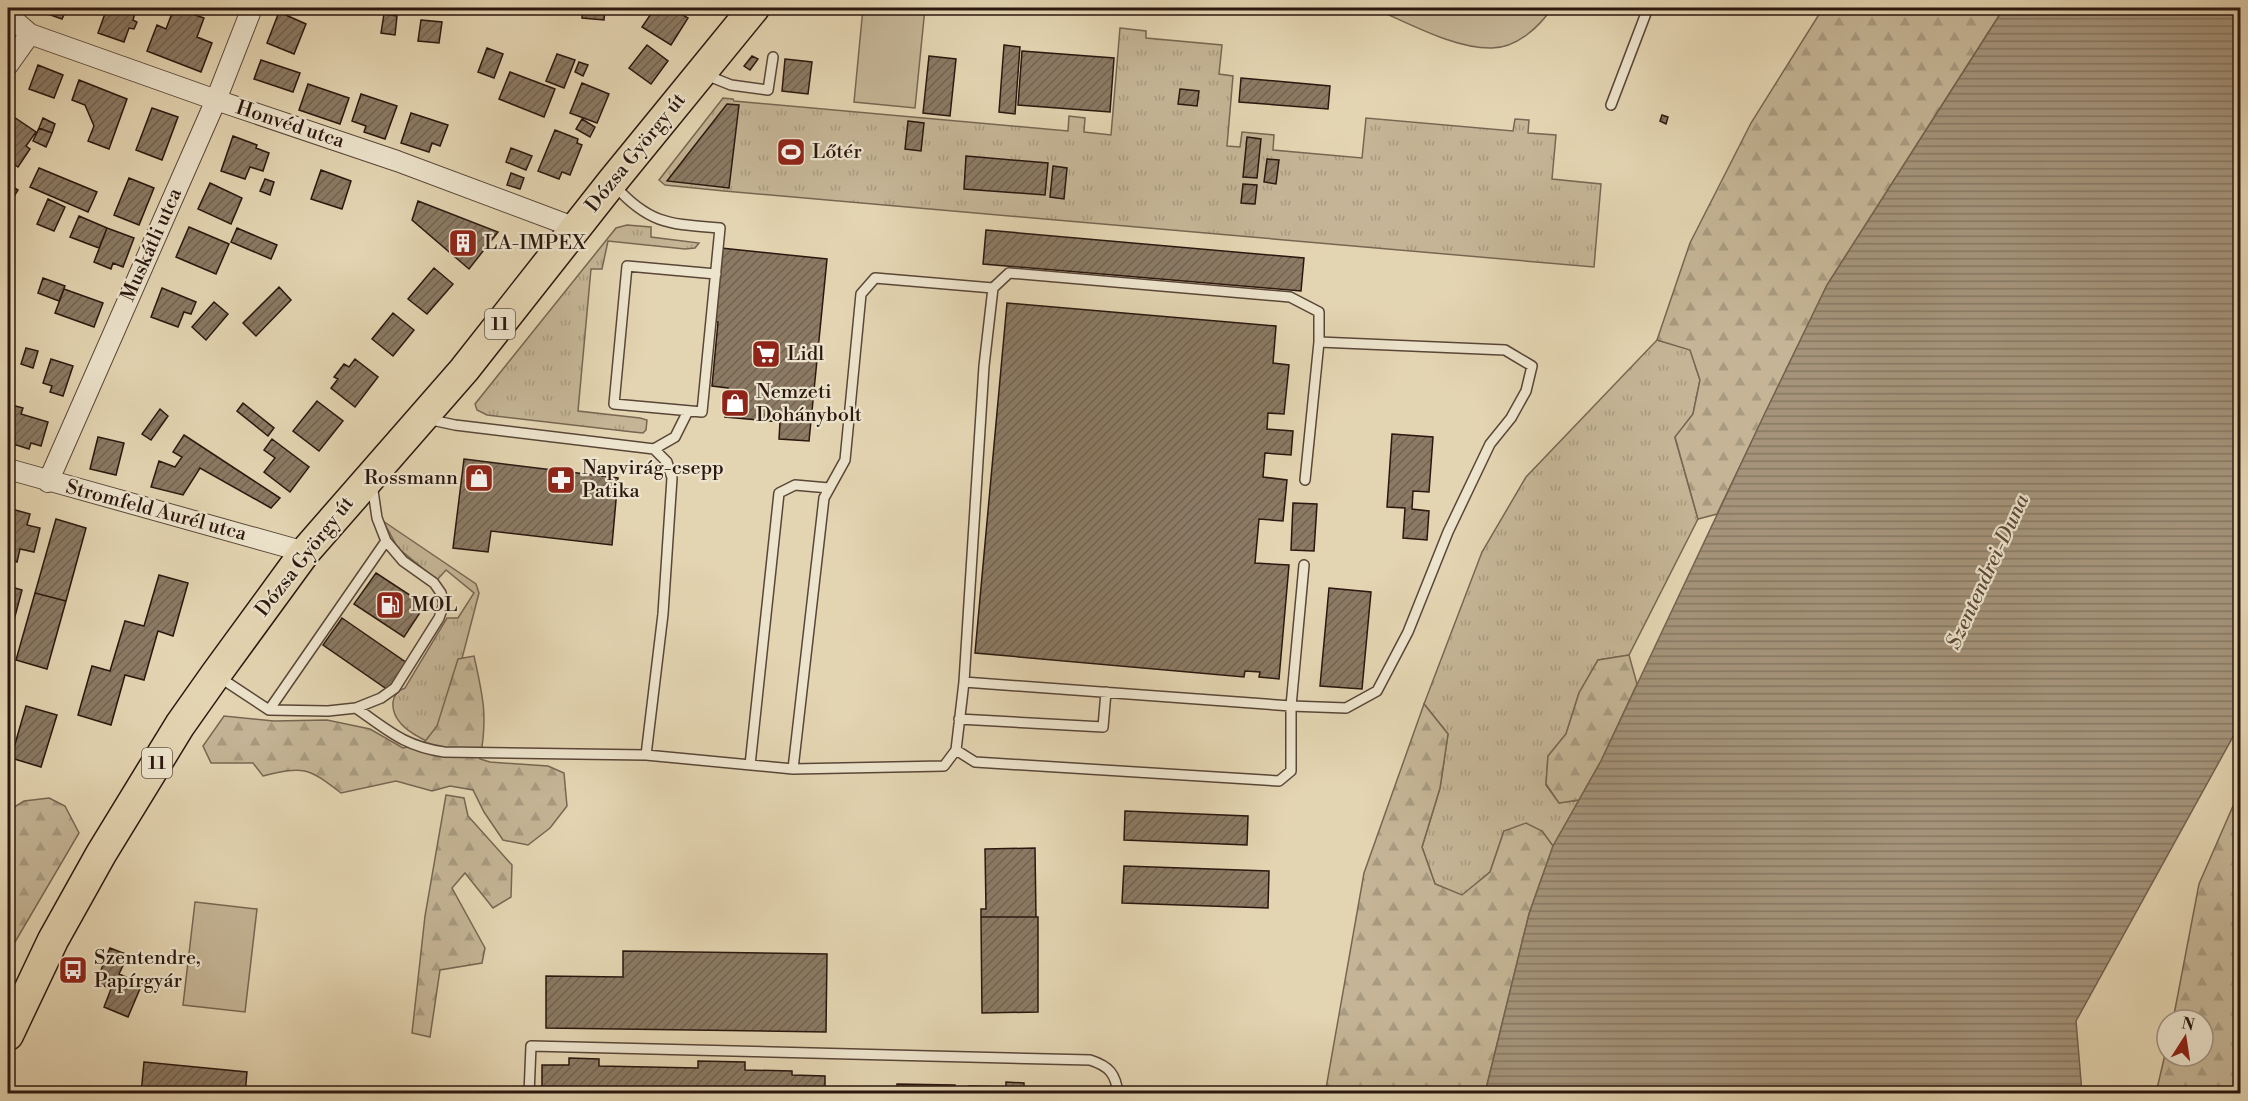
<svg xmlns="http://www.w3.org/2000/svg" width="2248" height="1101" font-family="'Libre Bodoni',serif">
  <defs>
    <pattern id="grass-tufts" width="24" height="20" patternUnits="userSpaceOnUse" patternTransform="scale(1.5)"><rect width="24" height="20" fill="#c5b596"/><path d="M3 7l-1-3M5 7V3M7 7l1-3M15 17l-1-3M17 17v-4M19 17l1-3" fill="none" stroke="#a99b80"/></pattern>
    <pattern id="forest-firs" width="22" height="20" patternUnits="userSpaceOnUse" patternTransform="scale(1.5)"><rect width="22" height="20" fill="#c5b596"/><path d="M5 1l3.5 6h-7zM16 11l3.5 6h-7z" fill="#a99b80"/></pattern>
    <pattern id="water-rules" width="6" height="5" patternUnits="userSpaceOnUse" patternTransform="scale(1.5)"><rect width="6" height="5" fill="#a5947b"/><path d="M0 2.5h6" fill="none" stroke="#877863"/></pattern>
    <pattern id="building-hatch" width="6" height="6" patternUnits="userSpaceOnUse" patternTransform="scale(1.5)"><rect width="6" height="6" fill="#8b7a64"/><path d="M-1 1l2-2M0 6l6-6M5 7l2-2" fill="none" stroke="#726351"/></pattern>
  </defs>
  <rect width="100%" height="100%" fill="#e4d5b2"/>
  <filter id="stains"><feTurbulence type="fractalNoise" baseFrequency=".00333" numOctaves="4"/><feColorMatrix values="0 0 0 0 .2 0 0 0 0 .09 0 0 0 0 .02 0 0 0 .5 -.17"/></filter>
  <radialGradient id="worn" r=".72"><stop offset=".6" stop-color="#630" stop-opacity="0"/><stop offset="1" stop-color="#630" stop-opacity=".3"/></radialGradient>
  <!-- grass -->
  <path fill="url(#grass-tufts)" stroke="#786652" stroke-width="1.5" d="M1120,28L1146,31V38L1222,45L1219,74L1233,76L1227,146L1240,147L1242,132L1274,135L1273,150L1362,158L1366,118L1513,131L1515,119L1529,120L1528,133L1556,135L1552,179L1601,184L1594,267L724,191L665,185L659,180L723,98L733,99L734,101L1068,131L1069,116L1085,118L1084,132L1111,135Z
    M627,225L651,227V237L699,243L695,248L685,249L608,241L602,269H591L578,411L640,418L647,420L646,430L643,433L633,432L487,415L477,410L475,404L616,228Z
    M1657,340L1690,349L1700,380L1693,414L1675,438L1698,519L1629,655L1598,660L1579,693L1566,734L1548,756L1546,785L1559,803L1579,800L1553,846L1542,831H1504L1490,872L1462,896L1435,884L1422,847L1440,788L1448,734L1424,704L1482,552L1526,477Z
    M383,521L476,584L479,593L439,747C421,739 391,726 393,702C394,695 399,690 405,688L447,618H458L474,593L446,570L437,580L398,548Z"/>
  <!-- forest -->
  <path fill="url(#forest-firs)" stroke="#786652" stroke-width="1.5" d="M1823,8H2004L1827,285L1717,514L1698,519L1675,437L1693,414L1700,380L1690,350L1657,340L1690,243L1751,123Z
    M1629,655L1637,684L1601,761L1579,800L1559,803L1546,784L1548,756L1566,734L1579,693L1598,660Z
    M474,656C483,696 488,717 480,759L490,762L548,766L564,773L567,806L550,828L528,845L503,840L484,812L473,790L450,786L432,791L396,781L341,793C307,767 304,766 263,776L253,763H211L203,746L224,716L274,721L327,720L370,729L403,748L423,744L437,726L458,659Z
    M1424,704L1448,734L1440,788L1422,847L1435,884L1462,895L1490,872L1504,831L1526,823L1542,831L1553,846L1529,914L1485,1093L1325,1094L1364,873Z
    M2240,790V1093H2156L2167,1046V1056H2203V1020H2173L2199,884Z
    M446,795L464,798L468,816L512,865L511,897L493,908L465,873L452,888L485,948L482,963L440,970L430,1037L412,1033L425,916Z
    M49,798L65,806L79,833L8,954V811L24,801Z"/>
  <!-- pitch -->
  <path fill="#c5b596" stroke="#786652" stroke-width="1.5" d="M863,8H925L915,108L854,102Z
    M1373,8H1552C1540,26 1517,48 1492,48C1454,49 1407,22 1373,8Z
    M195,902L257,909L245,1012L183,1005Z"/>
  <!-- water -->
  <path fill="url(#water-rules)" stroke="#746250" stroke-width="1.5" d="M2004,8H2240V724L2076,1021L2082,1093H1485L1529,914L1553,846L1601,761L1765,413L1827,285Z"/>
  <!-- building -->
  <path fill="url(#building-hatch)" stroke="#2b170f" stroke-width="1.5" d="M31,8H67L62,19Z
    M107,8H119L135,13L133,20L137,22L134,29L129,28L124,42L98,33Z
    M174,8L204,18L197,37L212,43L201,72L147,51L157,25L166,29Z
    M583,8L605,9L604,20L582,18Z
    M655,8H671L688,18L671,45L642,27Z
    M279,12L306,24L294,54L267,43Z
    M384,14L397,16L395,35L381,33Z
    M421,20L442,22L439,43L418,41Z
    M647,45L668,61L651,84L629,68Z
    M1004,45L1020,47L1015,114L999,112Z
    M487,48L503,54L494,78L478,72Z
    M1022,51L1114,58L1110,112L1018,105Z
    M557,54L575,60L564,88L546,81Z
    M752,56L758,59L750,70L744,66Z
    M929,56L956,59L950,116L923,113Z
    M785,59L812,62L808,94L782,91Z
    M261,60L300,73L293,92L254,79Z
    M579,62L588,65L583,76L575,72Z
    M38,65L63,75L54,98L29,89Z
    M510,72L555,89L544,117L499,99Z
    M1241,78L1330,86L1328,109L1239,102Z
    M79,80L127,99L109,149L88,141L94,126L85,105L72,100Z
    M582,83L609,94L597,123L570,113Z
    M308,84L349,98L340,124L299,110Z
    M1180,89L1199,91L1197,106L1178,104Z
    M361,94L397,106L385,139L364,132L366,126L352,121Z
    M727,104L739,105L729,188L667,181Z
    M152,108L178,117L162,160L136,150Z
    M8,113L36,132L26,146L30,149L18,167L8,160Z
    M411,113L448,125L440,146L432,143L429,152L401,143Z
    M1662,115L1668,117L1666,124L1660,121Z
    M43,118L55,124L52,133L39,128Z
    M582,119L595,127L590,137L576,129Z
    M908,121L924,123L921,151L905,149Z
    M39,128L52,133L46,147L33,141Z
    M555,130L578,139L577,143L582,145L570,175L562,172L559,179L538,171Z
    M233,136L257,145L256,148L269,153L263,171L250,167L245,179L221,171Z
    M1247,137L1261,139L1257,178L1243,177Z
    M511,148L532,156L526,170L506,162Z
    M966,156L1048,163L1045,195L964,189Z
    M1267,159L1279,160L1276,184L1264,182Z
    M1053,166L1067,168L1064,199L1050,197Z
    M39,168L97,192L88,212L30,187Z
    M321,170L351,181L342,209L311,199Z
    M511,173L524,178L520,189L507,185Z
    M129,178L154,188L139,225L114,215Z
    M265,179L274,182L270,195L260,191Z
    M210,183L242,198L231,224L198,209Z
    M8,184L18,190L8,206Z
    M1243,184L1257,185L1255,204L1241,203Z
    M48,199L65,207L54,231L37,224Z
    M418,201L498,232L469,269L412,220Z
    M79,216L107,228L99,248L70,237Z
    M189,227L229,244L216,274L176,257Z
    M107,228L134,238L123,267L113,263L111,269L94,262Z
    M237,228L277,245L271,259L231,242Z
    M986,230L1304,258L1301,291L983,264Z
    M721,248L827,259L809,441L779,439L780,422L725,417L728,388L712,386L718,322L714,321Z
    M434,268L453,284L427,314L408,299Z
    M43,278L65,286L59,301L38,293Z
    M279,287L291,300L256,336L243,323Z
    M162,288L196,302L191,314L184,312L178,327L151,317Z
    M64,289L103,303L94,327L55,313Z
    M214,302L228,314L206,340L192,327Z
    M1007,303L1276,326L1273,363L1289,365L1284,414L1268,413L1267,429L1293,431L1291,455L1265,453L1263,477L1287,480L1283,521L1259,519L1255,563L1289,565L1279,679L1259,677L1260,672L1245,671L1244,677L975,653Z
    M393,313L414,330L393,356L372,339Z
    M26,348L38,351L33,368L21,364Z
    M51,359L73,366L63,396L50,392L52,386L43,383Z
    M355,359L378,377L355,407L331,388L338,379L334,377L344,364L349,367Z
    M317,401L343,421L319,451L293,431Z
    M243,403L274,428L268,436L237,411Z
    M8,404L23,408L21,414L48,422L41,446L31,443L29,449L13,444L15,438L8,436Z
    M160,409L168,416L151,440L142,434Z
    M1392,434L1433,437L1429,492L1413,491L1412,509L1429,511L1427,540L1403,538L1405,508L1387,507Z
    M184,435L280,498L271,508L200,468L183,495L151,487L159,461L175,467L182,457L173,452Z
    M98,437L124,443L116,475L90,469Z
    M272,439L309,467L290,492L264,472L275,458L264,450Z
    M464,459L618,478L612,545L491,531L488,552L453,548Z
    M1293,503L1317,504L1314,551L1291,550Z
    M8,508L30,514L27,525L40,528L34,552L20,549L17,562L8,559Z
    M56,519L86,528L66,601L35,593Z
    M376,573L425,605L404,637L354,604Z
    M159,575L188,583L173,636L158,631L144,680L125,675L111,725L78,715L92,666L110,671L125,621L144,626Z
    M8,586L22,590L14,620L8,618Z
    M1329,588L1371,592L1362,689L1320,686Z
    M35,593L66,601L47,669L16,660Z
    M342,618L407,663L388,690L323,645Z
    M26,706L57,715L41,767L11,758Z
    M1125,811L1248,816L1247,845L1124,840Z
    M1035,848L1036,917H981V909H986L985,849Z
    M1124,866L1269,871L1268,908L1122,903Z
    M981,917H1038V1012L982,1013Z
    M110,948L128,955L119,974L142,984L128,1017L104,1007L111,989L96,982Z
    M623,951L827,954L826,1032L546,1028V976L623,977Z
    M569,1058L599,1059V1066L698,1068V1061L745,1062V1070L792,1071V1075L825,1076V1092L871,1094H542V1065H569Z
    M144,1062L247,1072L245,1094H141Z
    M1006,1082L1024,1083V1087L1105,1088V1094H969V1086L1006,1087Z
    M897,1084L955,1085V1094H897Z
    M370,1087L394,1089L393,1094H370Z"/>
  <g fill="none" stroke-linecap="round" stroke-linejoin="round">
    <!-- service casing -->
    <g stroke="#594638" stroke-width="12">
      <path id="service" d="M706,75L731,85L768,90L773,57
        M1611,105L1648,8
        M615,186C650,225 671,224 720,228C714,290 708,351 702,412L614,404L627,266L716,274
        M427,419L455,425L654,449L675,437L688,411
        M654,449L667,462L672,478L663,614L646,755L793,769L944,766L956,750L964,682L984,366L993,288L1009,273L1290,297L1319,312V342L1305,480
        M219,677L269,710L328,711L356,708L381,698L395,688L439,618L444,604L441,593L434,583L403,561L386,541L377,518L372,484
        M964,682L1291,706L1304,565
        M356,708C389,731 404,746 444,752L646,755
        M269,710L386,541
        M959,719L1103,727L1106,692
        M956,750L975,762L1279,781L1291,771V706L1346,708L1377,691L1408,632L1448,532L1490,444L1511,418L1526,391L1532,366L1505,350L1319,342
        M750,765L779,493L795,485L829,488
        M793,769L824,498L845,460L861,294L875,278L993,288
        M529,1094L531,1046L1090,1060C1109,1066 1116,1074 1118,1094"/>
    </g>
    <!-- minor casing -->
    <g stroke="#594638" stroke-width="22">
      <path id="minor" d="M8,15L30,34L216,100L397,161L576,228
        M8,65L30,34
        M8,469L305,552
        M48,482L216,100L252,8"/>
    </g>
    <!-- primary casing -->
    <g stroke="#2b170f" stroke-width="33">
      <path id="primary" d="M8,1035L53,940L101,854L180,725L216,674L305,552L464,370L612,182L754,8"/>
    </g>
    <!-- service -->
    <use href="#service" stroke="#ede4cd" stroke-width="9"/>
    <!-- minor -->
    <use href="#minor" stroke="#ede4cd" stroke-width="20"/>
    <!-- primary -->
    <use href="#primary" stroke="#e4d5b2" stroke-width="30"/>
  </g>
  <!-- icons -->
  <defs>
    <g id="stadium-square" transform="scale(1.5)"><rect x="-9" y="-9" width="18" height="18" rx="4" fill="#8f2418" stroke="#ede4cd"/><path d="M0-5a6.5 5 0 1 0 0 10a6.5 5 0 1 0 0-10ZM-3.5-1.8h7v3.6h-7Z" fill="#fff"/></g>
    <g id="building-square" transform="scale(1.5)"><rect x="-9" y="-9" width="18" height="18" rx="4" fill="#8f2418" stroke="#ede4cd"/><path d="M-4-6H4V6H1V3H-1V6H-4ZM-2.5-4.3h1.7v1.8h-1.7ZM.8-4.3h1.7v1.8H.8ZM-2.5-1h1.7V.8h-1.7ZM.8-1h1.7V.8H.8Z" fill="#fff"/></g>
    <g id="supermarket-square" transform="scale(1.5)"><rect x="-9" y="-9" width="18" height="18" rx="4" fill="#8f2418" stroke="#ede4cd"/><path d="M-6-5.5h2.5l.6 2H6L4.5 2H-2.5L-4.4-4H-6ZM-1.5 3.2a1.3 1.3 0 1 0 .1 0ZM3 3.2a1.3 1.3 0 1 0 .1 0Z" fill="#fff"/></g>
    <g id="shop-square" transform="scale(1.5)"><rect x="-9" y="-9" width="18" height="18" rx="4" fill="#8f2418" stroke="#ede4cd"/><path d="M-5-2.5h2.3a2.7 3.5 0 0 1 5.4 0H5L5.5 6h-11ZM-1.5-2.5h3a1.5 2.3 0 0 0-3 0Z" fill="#fff"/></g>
    <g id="pharmacy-square" transform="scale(1.5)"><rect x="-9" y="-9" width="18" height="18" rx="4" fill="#8f2418" stroke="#ede4cd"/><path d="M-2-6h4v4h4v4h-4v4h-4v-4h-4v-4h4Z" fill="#fff"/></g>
    <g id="fuel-square" transform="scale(1.5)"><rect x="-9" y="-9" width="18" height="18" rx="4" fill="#8f2418" stroke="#ede4cd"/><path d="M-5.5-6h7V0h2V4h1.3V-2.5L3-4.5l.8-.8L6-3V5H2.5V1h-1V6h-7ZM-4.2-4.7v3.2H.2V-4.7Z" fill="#fff"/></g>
    <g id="bus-square" transform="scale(1.5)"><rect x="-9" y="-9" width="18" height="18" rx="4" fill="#8f2418" stroke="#ede4cd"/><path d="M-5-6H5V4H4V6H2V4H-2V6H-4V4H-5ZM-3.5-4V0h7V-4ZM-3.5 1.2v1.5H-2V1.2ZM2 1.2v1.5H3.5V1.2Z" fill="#fff"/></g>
  </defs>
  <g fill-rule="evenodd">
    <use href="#stadium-square" x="791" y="152"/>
    <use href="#building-square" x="463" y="243"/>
    <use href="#supermarket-square" x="766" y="354"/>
    <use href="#shop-square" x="735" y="403"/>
    <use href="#shop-square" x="479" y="478"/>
    <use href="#pharmacy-square" x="561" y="480"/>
    <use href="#fuel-square" x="390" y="605"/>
    <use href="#bus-square" x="73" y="970"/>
  </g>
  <g text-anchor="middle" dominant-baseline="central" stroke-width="4.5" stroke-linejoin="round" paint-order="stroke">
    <!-- shield labels -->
    <g fill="#ede4cd" stroke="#655448" stroke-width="1.5">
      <rect x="485" y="309" width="30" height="30" rx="4.5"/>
      <rect x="142" y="748" width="30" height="30" rx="4.5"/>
    </g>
    <g font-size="18" font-weight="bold" fill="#2b170f">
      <text x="500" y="324">11</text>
      <text x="157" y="763">11</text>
    </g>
    <!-- street labels -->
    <g font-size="20" fill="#2b170f" stroke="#ede4cd">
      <text transform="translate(290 125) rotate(18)">Honvéd utca</text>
      <text transform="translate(636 153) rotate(-51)">Dózsa György út</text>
      <text transform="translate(152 245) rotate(-66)">Muskátli utca</text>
      <text transform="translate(156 511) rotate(15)">Stromfeld Aurél utca</text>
      <text transform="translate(305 557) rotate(-52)">Dózsa György út</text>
    </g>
    <!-- poi labels -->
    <g font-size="20" fill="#2b170f" stroke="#ede4cd" text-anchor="start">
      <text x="812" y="152">Lőtér</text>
      <text x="484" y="243">LA-IMPEX</text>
      <text x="787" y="354">Lidl</text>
      <text x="756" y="392">Nemzeti<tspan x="756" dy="23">Dohánybolt</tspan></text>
      <text x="582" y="468">Napvirág-csepp<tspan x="582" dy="23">Patika</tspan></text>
      <text x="458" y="478" text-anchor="end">Rossmann</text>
      <text x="411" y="605">MOL</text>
      <text x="94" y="958">Szentendre,<tspan x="94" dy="23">Papírgyár</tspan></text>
    </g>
    <!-- water labels -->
    <g font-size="21" font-style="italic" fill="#5c493a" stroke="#ede4cd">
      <text transform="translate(1988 572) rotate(-65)">Szentendrei-Duna</text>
    </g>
  </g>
  <!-- margin -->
  <rect width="2248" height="1101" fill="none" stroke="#e4d5b2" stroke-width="30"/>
  <rect x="9" y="9" width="2230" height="1083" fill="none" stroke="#2b170f" stroke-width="3"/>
  <rect x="15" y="15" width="2218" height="1071" fill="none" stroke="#2b170f" stroke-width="1.5"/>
  <!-- north arrow -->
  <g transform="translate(2185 1038) rotate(12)"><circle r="28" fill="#ede4cd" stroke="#9f9281" stroke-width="1.5"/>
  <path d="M0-4.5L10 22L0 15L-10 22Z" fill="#8f2418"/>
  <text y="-9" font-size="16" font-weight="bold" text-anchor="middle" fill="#2b170f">N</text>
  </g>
  <rect width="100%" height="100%" filter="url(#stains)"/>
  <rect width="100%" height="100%" fill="url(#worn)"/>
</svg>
